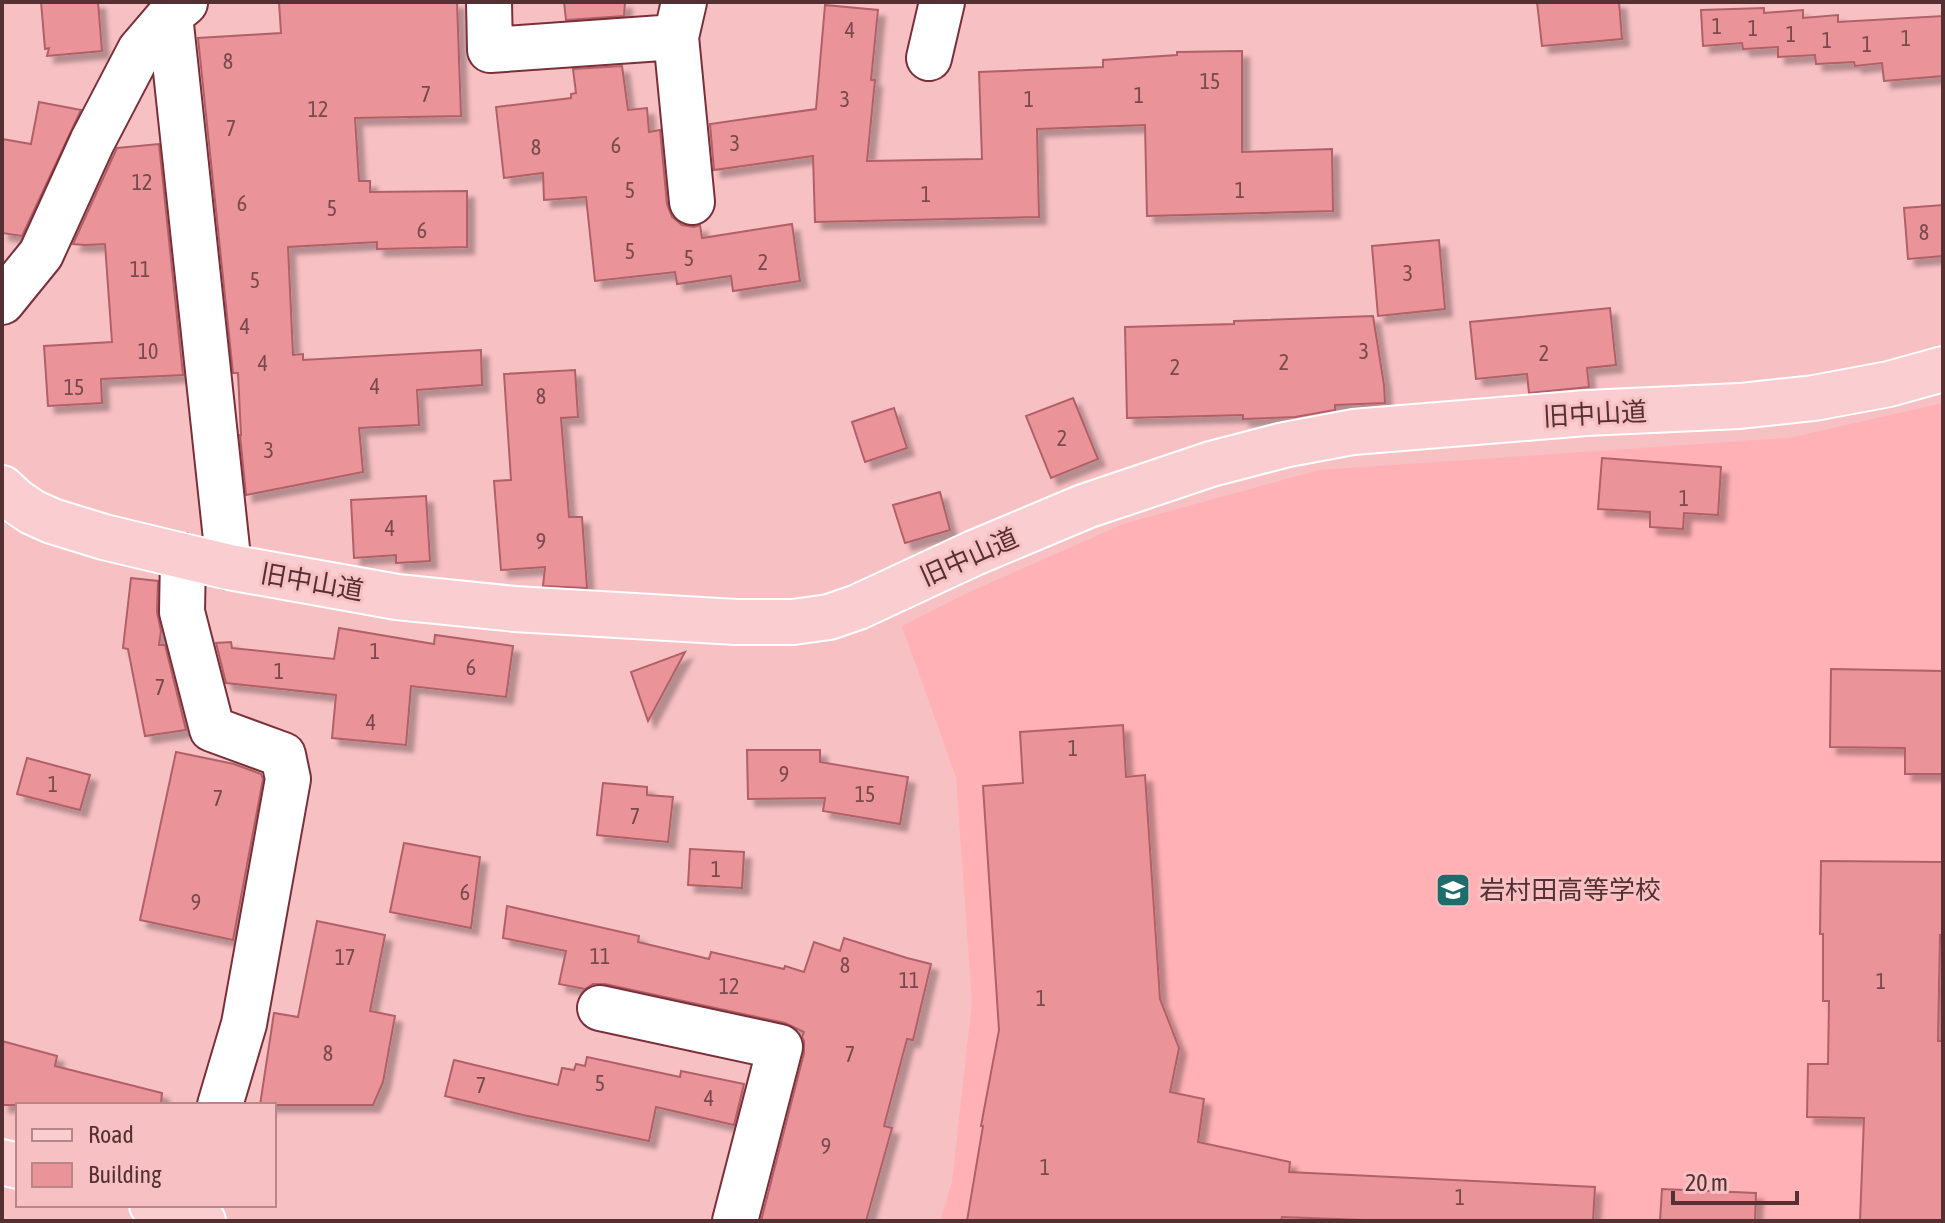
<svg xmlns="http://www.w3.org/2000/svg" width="1945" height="1223" font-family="'Asap Condensed','Noto Sans JP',sans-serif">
  <defs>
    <filter id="shadow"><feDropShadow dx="7" dy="7" stdDeviation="2" flood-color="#0004"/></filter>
  </defs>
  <rect width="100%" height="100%" fill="#f7c0c3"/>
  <!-- built -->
  <path fill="#ffb1b5" d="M1943,403V1221H940L952,1182L972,1003L956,777L902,626L963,595L1123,524L1319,470L1789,438Z"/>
  <!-- building -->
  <path fill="#ea949a" stroke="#b16067" stroke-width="2" filter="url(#shadow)" d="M41,2H98L102,51L47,56L49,48L45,49Z
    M279,2H457L461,116L355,118L359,181H370V192L467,191V247L377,249V242L288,247L293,355L303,354V360L481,350L482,385L417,390L419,425L359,428L363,472L246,495L240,435H241L238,373H233L198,38L281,33Z
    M564,2H625L624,16L566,20Z
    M1537,2H1619L1622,39L1542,46Z
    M825,5L878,10L871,80H875L867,161L982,159L979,72L1103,67V60L1177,55V52L1242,51V152L1332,149L1333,211L1147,216L1145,125L1037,129L1039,217L815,222L813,156L714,170L710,124L816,109Z
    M1764,8V13L1803,10V18L1838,15V22L1943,16V76L1884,81L1882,63L1855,66L1854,62L1816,64L1815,55L1778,57V47L1743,49L1742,43L1703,46L1701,10Z
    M622,66L628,110L647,108L649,132L660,130L667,204L672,217L682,225L694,227L700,225L702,238L792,224L800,281L733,291L731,276L677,284L675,272L595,281L586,197L544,200L543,173L504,178L496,107L571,98V94L576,93L573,69Z
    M39,102L81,110L22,236L2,233V139L31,144Z
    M159,144L183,375L101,379L102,403L48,406L44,346L112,342L105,244L85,245L73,244L117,148Z
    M1943,205V256L1908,259L1904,208Z
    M1439,240L1445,309L1378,316L1372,246Z
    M1610,308L1616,365L1587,368L1589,387L1529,393L1527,374L1476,379L1470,322Z
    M1373,316L1384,385L1385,403L1335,405V410L1295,417L1243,419V415L1127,418L1125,327L1234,324V321Z
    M575,370L578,417L561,418L569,517H582L587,588L543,586L545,567L501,570L494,481L511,480L504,374Z
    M1073,398L1098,459L1051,478L1026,416Z
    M894,408L907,448L865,462L852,422Z
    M1602,458L1721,467L1718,515L1684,513L1683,529L1650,527V512L1598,509Z
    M940,492L950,530L905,543L893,505Z
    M426,496L430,561L396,563V555L354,558L351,500Z
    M131,578L158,581L157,612L161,631L159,645H165L186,730L145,736L128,649L123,648Z
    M339,628L434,644L435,635L513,646L506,697L411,686L406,745L332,738L336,695L226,683L216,643L231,642L232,648L334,659Z
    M685,652L648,721L631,672Z
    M1831,669L1943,671V774H1905V748L1830,747Z
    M1123,725L1126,777L1145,775L1160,999L1179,1048L1170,1092L1204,1099L1198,1142L1290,1162L1289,1172L1595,1187L1593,1221H1391L1282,1217L1281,1221H967L983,1126H981L999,1030L983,786L1023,783L1020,732Z
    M747,750H820V762L908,777L900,824L823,811L825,798L748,799Z
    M176,752L234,764L261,774L263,779L233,940L140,920Z
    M27,758L90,775L80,810L17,794Z
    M603,783L647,787V795L673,797L668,842L597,835Z
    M404,843L480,857L471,928L390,912Z
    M690,849L744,852L742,888L688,885Z
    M1821,861L1943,862V935H1940L1938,1041H1943V1221H1860L1864,1118L1807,1117L1808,1064H1828L1829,1001H1823V934H1820Z
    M507,906L639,936L638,942L709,959L711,952L784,969L785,966L804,972L814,942L840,951L844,938L907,958L931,964L913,1040L907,1039L884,1126L892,1128L866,1221H761L804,1053V1041L802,1037L804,1032L785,1023L605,984H593L585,989L559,984L566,951L503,938Z
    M317,921L385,935L370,1011L395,1016L383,1082L373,1105H260L274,1013L298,1017Z
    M2,1041L57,1056L55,1066L162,1093L161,1105H2Z
    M587,1057L680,1077L681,1071L744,1084L734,1125L656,1107L649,1141L523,1115L445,1096L454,1060L558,1085L562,1068L574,1070L576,1064L585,1066Z
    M1662,1189L1756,1193L1755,1221H1660Z"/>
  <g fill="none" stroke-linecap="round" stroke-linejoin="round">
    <!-- minor casing -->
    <g stroke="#7a2f39" stroke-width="48">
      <path id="minor" d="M489,2L490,50L676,37
        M684,2L676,37L692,202
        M170,15L229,567
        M929,58L942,2
        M2,302L41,254L92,142L140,50L170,15L185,3
        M183,556L182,612L212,729L283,755L288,779L244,1024L220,1105
        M600,1008L780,1047L735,1221"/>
    </g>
    <!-- major casing -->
    <g stroke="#fff" stroke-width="48">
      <path id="major" d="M2,488L16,501L32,512L52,521L104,537L229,567L397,597L515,609L736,622H793L829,617L858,607L974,553L1086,506L1211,464L1284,445L1353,432L1586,413L1740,406L1814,398L1889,384L1943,369
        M2,1162L18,1166
        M152,1205L203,1221"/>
    </g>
    <!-- minor -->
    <use href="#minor" stroke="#fff" stroke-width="44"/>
    <!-- major -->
    <use href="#major" stroke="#facdd0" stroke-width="44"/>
  </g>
  <!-- icons -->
  <defs>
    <g id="school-square" transform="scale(1.8)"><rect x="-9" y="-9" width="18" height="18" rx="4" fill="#1f6c6c" stroke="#f7c0c3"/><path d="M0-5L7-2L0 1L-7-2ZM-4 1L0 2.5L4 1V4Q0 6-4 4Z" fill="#fff"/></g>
  </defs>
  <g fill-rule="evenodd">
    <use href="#school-square" x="1453" y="890"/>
  </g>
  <g text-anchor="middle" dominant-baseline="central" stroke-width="6" stroke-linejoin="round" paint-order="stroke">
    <!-- number labels -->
    <g font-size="22" fill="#7a494d">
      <text x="1717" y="26">1</text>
      <text x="1753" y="28">1</text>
      <text x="850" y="30">4</text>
      <text x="1791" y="34">1</text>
      <text x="1906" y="38">1</text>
      <text x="1827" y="40">1</text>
      <text x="1867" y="44">1</text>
      <text x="228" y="61">8</text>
      <text x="1210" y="81">15</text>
      <text x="426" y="94">7</text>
      <text x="1139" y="95">1</text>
      <text x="845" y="99">3</text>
      <text x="1029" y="99">1</text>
      <text x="318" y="109">12</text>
      <text x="231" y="128">7</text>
      <text x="735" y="143">3</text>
      <text x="616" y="145">6</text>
      <text x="536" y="147">8</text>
      <text x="142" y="182">12</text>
      <text x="630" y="190">5</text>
      <text x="1240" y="190">1</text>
      <text x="926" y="194">1</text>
      <text x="242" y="203">6</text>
      <text x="332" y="208">5</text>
      <text x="422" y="230">6</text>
      <text x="1924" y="232">8</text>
      <text x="630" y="251">5</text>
      <text x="689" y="258">5</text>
      <text x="763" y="262">2</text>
      <text x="140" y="269">11</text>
      <text x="1408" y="273">3</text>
      <text x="255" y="280">5</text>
      <text x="245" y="326">4</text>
      <text x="148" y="351">10</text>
      <text x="1364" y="351">3</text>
      <text x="1544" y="353">2</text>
      <text x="1284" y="362">2</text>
      <text x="263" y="363">4</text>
      <text x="1175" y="367">2</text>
      <text x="375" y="386">4</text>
      <text x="74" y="387">15</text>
      <text x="541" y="396">8</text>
      <text x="1062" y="438">2</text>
      <text x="269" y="450">3</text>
      <text x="1684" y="498">1</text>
      <text x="390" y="528">4</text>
      <text x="541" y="541">9</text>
      <text x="375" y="651">1</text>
      <text x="471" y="667">6</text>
      <text x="279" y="671">1</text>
      <text x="160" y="687">7</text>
      <text x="371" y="722">4</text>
      <text x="1073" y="748">1</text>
      <text x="784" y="774">9</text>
      <text x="53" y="784">1</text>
      <text x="865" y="794">15</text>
      <text x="218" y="798">7</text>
      <text x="635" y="816">7</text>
      <text x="716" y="869">1</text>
      <text x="465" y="892">6</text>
      <text x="196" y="902">9</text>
      <text x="600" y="956">11</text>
      <text x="345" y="957">17</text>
      <text x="845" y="965">8</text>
      <text x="909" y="980">11</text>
      <text x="1881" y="981">1</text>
      <text x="729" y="986">12</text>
      <text x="1041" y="998">1</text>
      <text x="328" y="1053">8</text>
      <text x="850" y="1054">7</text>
      <text x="600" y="1083">5</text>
      <text x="481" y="1085">7</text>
      <text x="709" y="1098">4</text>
      <text x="826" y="1146">9</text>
      <text x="1045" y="1167">1</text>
      <text x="1460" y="1197">1</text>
    </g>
    <!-- street labels -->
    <g font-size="26" fill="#543033" stroke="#f7c0c3">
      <text transform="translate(1595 414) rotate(-3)">旧中山道</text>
      <text transform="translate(969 557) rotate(-24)">旧中山道</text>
      <text transform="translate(312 582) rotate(10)">旧中山道</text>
    </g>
    <!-- poi labels -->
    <g font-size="26" fill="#543033" stroke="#f7c0c3" text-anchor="start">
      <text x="1479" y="890">岩村田高等学校</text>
    </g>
  </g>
  <!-- border -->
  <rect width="1945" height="1223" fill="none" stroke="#543033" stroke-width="8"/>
  <!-- legend -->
  <rect x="16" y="1103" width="260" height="104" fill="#f7c0c3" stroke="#b68689" stroke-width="2"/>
  <rect x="32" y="1129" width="40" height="12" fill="#facdd0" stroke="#b68689" stroke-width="2"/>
  <text x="88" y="1143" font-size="24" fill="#543033">Road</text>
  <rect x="32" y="1163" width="40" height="24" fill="#ea949a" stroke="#b68689" stroke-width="2"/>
  <text x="88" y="1183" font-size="24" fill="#543033">Building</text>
  <!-- scale -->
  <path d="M1673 1191v12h124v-12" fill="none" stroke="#543033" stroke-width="4"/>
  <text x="1685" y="1191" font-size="24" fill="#543033" stroke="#f7c0c3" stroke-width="6" paint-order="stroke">20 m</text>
</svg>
